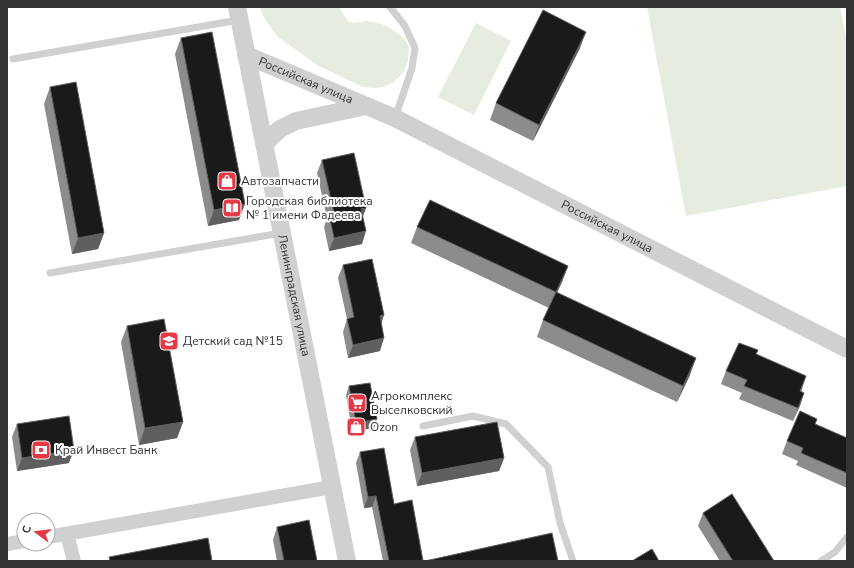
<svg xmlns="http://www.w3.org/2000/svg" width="854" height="568" font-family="'Nunito Sans',sans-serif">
  <rect width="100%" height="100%" fill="#fff"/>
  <!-- green -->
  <path fill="#e6ecdf" d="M260,7H339L348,21L353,23L367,21L382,24L395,31L404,38L409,47L408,60L404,72L394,82L383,87L374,88L363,87L317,65L278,37L268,24L262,14Z
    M647,7H840L847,42V186L686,216Z
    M476,23L511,41L474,115L438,97Z"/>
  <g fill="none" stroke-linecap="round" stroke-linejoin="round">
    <!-- service -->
    <path stroke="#d0d0d0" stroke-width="7" d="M390,7L405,26L415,48L412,68L395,118
      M13,59L239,20
      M50,273L281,233
      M423,426L473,416L506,424L548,467L560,523L573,561
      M821,561L835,552L847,537"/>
    <!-- minor -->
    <path stroke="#d0d0d0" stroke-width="14" d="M67,534L74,561
      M48,537L332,487
      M7,544L24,541"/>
    <!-- tertiary -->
    <g stroke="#d0d0d0" stroke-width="18">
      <path id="s1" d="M237,7L347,561"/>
      <path id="s2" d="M246,55L395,118L847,349"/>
      <path d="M264,144L280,129L296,121L366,106"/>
    </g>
  </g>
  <!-- wall -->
  <path fill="#8c8c8c" d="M181,38L239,220L208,226L175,54Z
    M580,48L533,141L490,120L496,103Z
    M50,87L104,233L98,249L72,254L44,104Z
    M322,160L366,208L363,216L362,244L329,251L324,227L327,218L317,173Z
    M417,227L568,266L562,282L557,292L690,375L677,402L537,337L543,320L549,308L411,243Z
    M343,265L381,324L380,351L348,358L343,332L347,319L338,278Z
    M127,326L183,422L177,438L139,445L121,342Z
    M756,354L801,391L804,393L793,421L739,399L742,393L721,384L726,371Z
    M349,386L374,428L352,431L346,395Z
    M17,424L69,463L17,471L12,437Z
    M815,424L847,438V488L796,465L798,461L782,454L787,441Z
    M415,437L504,458L499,471L417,486L410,450Z
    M360,452L394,504L423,561H383L372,507L364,508L356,463Z
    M703,513L774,561H720L698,526Z
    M277,527L317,561H277L273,540Z"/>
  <!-- shaded-wall -->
  <path fill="#5f5f5f" d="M586,32L580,48L533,141L539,125Z
    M245,204L239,220L208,226L214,210Z
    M366,208L361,221V209Z
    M366,231L362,244L329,251L334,238Z
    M104,233L98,249L72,254L78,238Z
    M568,266L562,282L550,308L556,292Z
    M384,315L380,328V316Z
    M384,338L380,351L348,358L353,345Z
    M696,358L690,375L677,402L683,386Z
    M806,376L802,389L795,404L800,391Z
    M804,393L800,406L793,421L798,408Z
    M377,419L374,428L352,431L356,423Z
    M183,422L177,438L139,445L145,428Z
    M74,450L69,463L17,471L22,458Z
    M504,458L499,471L417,486L422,473Z
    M376,496L372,507L364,508L368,497Z"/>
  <!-- building -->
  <path fill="#1a1a1a" stroke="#5f5f5f" d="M543,10L586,32L539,125L496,103Z
    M212,32L245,204L214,210L181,38Z
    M76,82L104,233L78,238L50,87Z
    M354,153L366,208L361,209L366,231L334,238L329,214L334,213L322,160Z
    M430,200L568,266L556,292L417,227Z
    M372,259L384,315L380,316L384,338L353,345L347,319L354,317L343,265Z
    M556,292L696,358L683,386L543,320Z
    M164,319L183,422L145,428L127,326Z
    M739,343L758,350L756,354L806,376L800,391L804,393L798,408L744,386L747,380L726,371Z
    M370,383L377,419L356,423L349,386Z
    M800,411L817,419L815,424L847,438V473L801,453L803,448L787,441Z
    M69,416L74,450L22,458L17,424Z
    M497,422L504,458L422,473L415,437Z
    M384,448L394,504L412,500L423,561H389L376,496L368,497L360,452Z
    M732,494L774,561H733L703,513Z
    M309,520L317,561H284L277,527Z
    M552,533L558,561H425Z
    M208,538L212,561H110L109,557Z
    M652,549L659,561H632Z"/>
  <!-- icons -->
  <defs>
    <g id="shop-square" transform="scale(1)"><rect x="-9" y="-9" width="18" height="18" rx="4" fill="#e63946" stroke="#fff"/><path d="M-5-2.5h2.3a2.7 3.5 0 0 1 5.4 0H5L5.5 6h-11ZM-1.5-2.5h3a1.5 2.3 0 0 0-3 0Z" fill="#fff"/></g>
    <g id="library-square" transform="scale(1)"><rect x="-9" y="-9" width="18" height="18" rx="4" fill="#e63946" stroke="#fff"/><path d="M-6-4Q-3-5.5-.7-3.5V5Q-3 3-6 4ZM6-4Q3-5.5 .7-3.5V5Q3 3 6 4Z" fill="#fff"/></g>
    <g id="school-square" transform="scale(1)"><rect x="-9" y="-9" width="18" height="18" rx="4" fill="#e63946" stroke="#fff"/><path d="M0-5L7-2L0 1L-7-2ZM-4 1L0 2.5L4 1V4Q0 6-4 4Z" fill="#fff"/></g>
    <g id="supermarket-square" transform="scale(1)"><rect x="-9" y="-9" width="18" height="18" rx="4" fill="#e63946" stroke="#fff"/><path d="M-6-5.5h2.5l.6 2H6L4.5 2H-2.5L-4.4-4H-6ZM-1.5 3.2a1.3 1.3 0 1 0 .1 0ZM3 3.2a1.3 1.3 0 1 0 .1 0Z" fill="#fff"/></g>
    <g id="bank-square" transform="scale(1)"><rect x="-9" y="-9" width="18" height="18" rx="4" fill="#e63946" stroke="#fff"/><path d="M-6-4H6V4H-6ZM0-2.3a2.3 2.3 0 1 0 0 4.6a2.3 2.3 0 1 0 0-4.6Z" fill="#fff"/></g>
  </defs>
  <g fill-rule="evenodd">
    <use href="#shop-square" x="227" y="181"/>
    <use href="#library-square" x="232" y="208"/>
    <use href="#school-square" x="169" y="341"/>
    <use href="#supermarket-square" x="357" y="403"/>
    <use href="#shop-square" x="356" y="427"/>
    <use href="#bank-square" x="41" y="450"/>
  </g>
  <g text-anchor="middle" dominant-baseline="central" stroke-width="4" stroke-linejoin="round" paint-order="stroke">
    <!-- street labels -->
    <g font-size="12" fill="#333" stroke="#fff">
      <text stroke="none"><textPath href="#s2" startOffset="65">Российская улица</textPath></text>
      <text stroke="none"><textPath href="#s2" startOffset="400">Российская улица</textPath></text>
      <text stroke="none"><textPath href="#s1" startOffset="294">Ленинградская улица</textPath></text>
    </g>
    <!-- poi labels -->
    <g font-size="12" fill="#333" stroke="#fff" text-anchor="start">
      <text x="241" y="181">Автозапчасти</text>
      <text x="246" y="201">Городская библиотека<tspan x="246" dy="14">№ 1 имени Фадеева</tspan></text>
      <text x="183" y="341">Детский сад №15</text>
      <text x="371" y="396">Агрокомплекс<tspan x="371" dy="14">Выселковский</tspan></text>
      <text x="370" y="427">Ozon</text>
      <text x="55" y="450">Край Инвест Банк</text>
    </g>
  </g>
  <!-- border -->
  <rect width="854" height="568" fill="none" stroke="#333333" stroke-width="16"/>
  <!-- north arrow -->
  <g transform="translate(36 532) rotate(285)"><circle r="19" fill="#ffffff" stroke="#adadad"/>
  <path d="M0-3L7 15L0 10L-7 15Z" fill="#e63946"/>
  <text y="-6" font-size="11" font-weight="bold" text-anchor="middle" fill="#333333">С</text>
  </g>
</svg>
